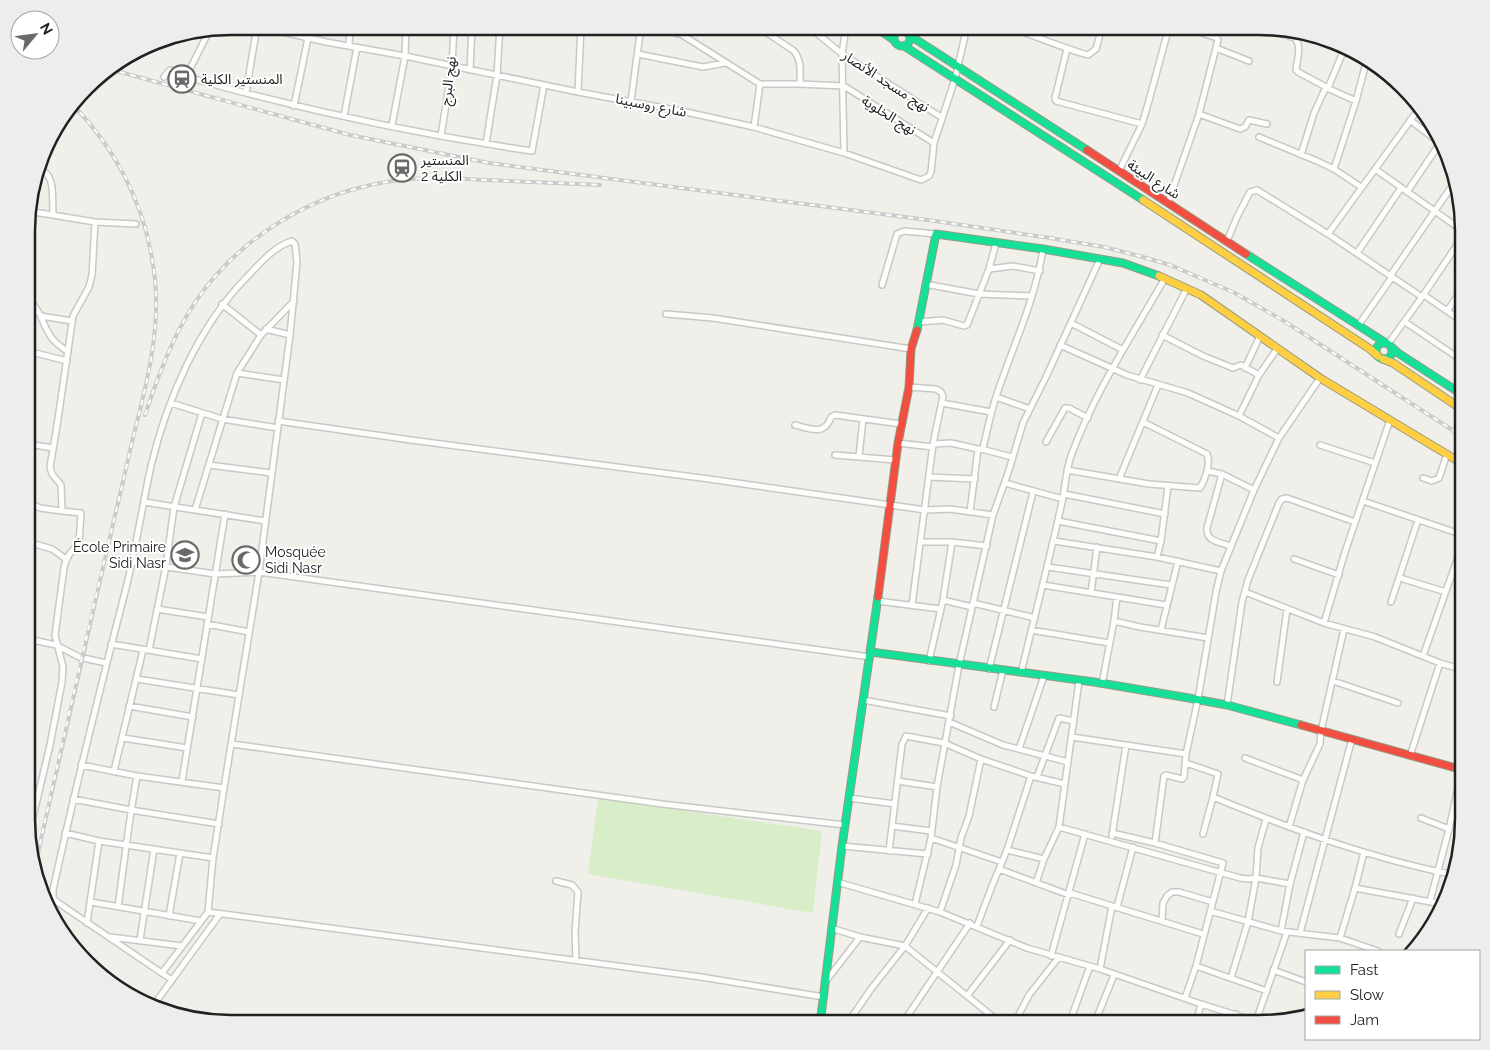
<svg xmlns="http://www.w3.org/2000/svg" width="1490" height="1050" font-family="Raleway,'Noto Sans Arabic',sans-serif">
  <rect width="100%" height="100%" fill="#f0efea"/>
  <!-- grass -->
  <path fill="#d8eec8" d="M598,798L822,831L813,913L588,874Z"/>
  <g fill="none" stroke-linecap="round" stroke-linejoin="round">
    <!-- street casing -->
    <g stroke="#c8c8c6" stroke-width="8">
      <path id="street" d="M257,26L326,42L405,56L578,92L686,112L754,127L844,153L921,180L929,176L931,172L934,143L955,79L967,27
        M668,26L760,84
        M757,26L794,51C802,61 800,72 800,84
        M808,26L842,54L941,117
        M1007,27C1034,35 1060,47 1088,55L1096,49L1102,27
        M1259,27L1295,38C1302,46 1297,60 1296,70L1298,72L1326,87L1314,113L1301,155
        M677,34L682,26
        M349,45L350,26
        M1216,48L1249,61
        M1067,49L1055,98L1056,101L1142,124
        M638,54L703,67L725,63
        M470,70L472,26
        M189,74V71L209,31
        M164,77L170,70L189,74L191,78C303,110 417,134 532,151L544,85
        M760,84H800L844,86L934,143
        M1327,88L1356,101
        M1328,88L1345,47
        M578,92L581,26
        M246,93L257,26
        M631,101L641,26
        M294,106L308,38
        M1199,114L1240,129L1245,127L1249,120L1267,124
        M344,116L357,47
        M1410,120L1440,143
        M392,125L405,56L406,26
        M754,127L760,84
        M441,136L452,66L454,26
        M1259,137L1317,161L1334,169L1361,187
        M486,144L497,75L500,26
        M844,153L842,54L846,27
        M39,169C56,173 52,200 53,214
        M1334,169L1356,101L1367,59
        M1375,169L1463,231
        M1119,171L1142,124L1148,104L1169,27
        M1407,192L1442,140
        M1168,203L1199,114L1218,40L1217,38L1184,27
        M28,211L95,222L136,224
        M1328,234L1418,110
        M1227,241L1237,217L1250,192L1257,190L1328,234L1422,297
        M28,248L32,211
        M1357,253L1401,188
        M989,269L1013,266L1040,271
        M1390,276L1454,183
        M925,284L979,294L1032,296
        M882,285L897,234L904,231L936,234
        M1424,295L1463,322
        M28,296C32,303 38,310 41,317C49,336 51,340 68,352
        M222,304L261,335
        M1447,311L1463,288
        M666,314L713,318L911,349
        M41,316L72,321
        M919,322L943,320L964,326L967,325L989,269L996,243
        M1405,322L1463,361
        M1071,323L1123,350
        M1358,326L1392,277
        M266,329L290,335
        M1162,335L1203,356L1233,368L1241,365L1259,375
        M1388,344L1422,297L1463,236
        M1060,345L1127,375L1188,393L1239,416L1279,438
        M28,351L67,361
        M1456,356L1463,344
        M1245,368L1260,336
        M237,373L284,380
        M1140,380L1187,288
        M909,387L936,389L941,392L943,396L933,444L912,605
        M996,397L1030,409
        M171,403L222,419L278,428
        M942,403L991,412
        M1239,416L1259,375L1277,349
        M278,421L411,440L709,479L925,510L950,509L993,515
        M795,425C810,429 825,436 831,417L835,415L901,424
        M1046,442L1065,408H1069L1088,418
        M898,443L933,447
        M28,444L53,448
        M933,444L951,443L978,449L970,512
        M1320,445L1375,463
        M983,448C987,432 990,416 995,400C1011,350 1035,302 1043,249
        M981,449L1012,457
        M835,455L895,460
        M859,456L863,419
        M209,465L271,473
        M1067,470L1149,484L1200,488C1205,480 1211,463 1207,454L1143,422
        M1207,471L1222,474L1254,490
        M1222,474L1207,528C1206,542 1220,542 1231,546
        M929,477L975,479
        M1423,478L1432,481L1439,478L1447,454
        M1119,479L1158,385
        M1005,483L1063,499
        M1064,494L1165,514
        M1363,501L1463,535
        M28,502L40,508L62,511
        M144,502L265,521
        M195,510L237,373L261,335L294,301
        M1058,521L1161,541
        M1054,541L1157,557L1221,571
        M28,542L52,549L66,559
        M921,542H952L987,546
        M1157,557L1161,541L1168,486
        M1294,559L1339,575
        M132,562L215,574L259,572L870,657
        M1048,567L1171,585
        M1400,578L1446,592
        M1043,585L1166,605
        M1245,592L1324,623L1375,637L1440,663L1463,670
        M1091,593L1097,547
        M943,600L972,607
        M877,601L941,609
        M1391,602L1418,520
        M973,603L1035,618
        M157,609L208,617
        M1114,621L1140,627L1208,638
        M1324,623L1345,552L1390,420
        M207,624L249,632
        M1031,630L1109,643
        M1161,630L1178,561
        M28,639L56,645L79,657L106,663
        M111,644L202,659
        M149,650L166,566L174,507L202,413
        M1423,656L1463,543
        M929,661L943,600L952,542
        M989,669L1033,492
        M1021,673C1034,619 1048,565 1060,511C1065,493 1065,473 1071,456C1094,393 1132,336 1165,278
        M137,679L239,695
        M1333,681L1398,703
        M1277,682L1287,609
        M1102,684L1114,621L1117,597
        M863,700L951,716
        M1227,705L1242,602L1248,580L1279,503L1282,499L1287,498L1355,522
        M129,706L193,717
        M994,707L1003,670
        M949,722L1003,745L1068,762
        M1072,737L1186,754
        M123,738L187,748
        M232,744L662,804L845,825
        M1019,749L1044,676
        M1410,756L1440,663
        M1245,758L1303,780
        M1186,763L1218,774L1213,797C1291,829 1372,859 1455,875
        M81,765L137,776L224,788
        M114,771L143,650
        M1037,777L1059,718L1074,721
        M182,781L225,514
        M898,781L937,787
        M849,798L895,804
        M73,799L131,810L219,824
        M1421,818L1449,829
        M892,826L931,831
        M1059,827L1240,878L1249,879L1256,878L1290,884
        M1289,827L1303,780L1320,744L1321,731L1344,629
        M65,833L99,841L213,858
        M1112,833L1155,843L1223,863L1196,966L1185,998
        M1203,834L1213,797
        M1112,836L1126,745
        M28,838L50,745L62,682L63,667L55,635L64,568C66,557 71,551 79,544L81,513L62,511L61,485L52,474L50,467L58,419L73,316L89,287L92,275L95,222
        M931,838L1002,862
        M1155,843L1164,776L1166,775L1182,779L1184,777L1186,754L1198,699L1216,592L1221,571L1254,490L1279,438L1320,378
        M842,846L928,854
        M1007,850L1044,859
        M889,851L902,744L906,736L944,743L981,759L1031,776L1065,784
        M999,869L1069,895
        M556,881L572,885L578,892L575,932L576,960
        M837,882L940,912L1027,948L1100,969L1201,1004L1261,1023
        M1036,883L1044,859L1059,827L1079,681
        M1355,888L1442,904
        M1070,893L1203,934
        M1430,901L1449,829L1462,770
        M91,902L201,921
        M915,904L931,838L937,787L959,665L993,515L1009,470L1023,423L1046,377L1100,259
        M118,907C124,864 129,819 137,776
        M1117,907L1133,847
        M1210,911L1281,931L1340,938L1378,951
        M208,912L701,977L824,997
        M940,912L956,865L961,838L969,816L981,759
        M169,916L180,853
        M1162,921L1163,903L1167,896L1172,892H1179L1213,902
        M87,923L99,841
        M977,926L992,886L1007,850L1031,776
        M831,928L860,937L905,946L1002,1024
        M1281,931L1290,884L1304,832
        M1300,933L1352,739
        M1399,934L1413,898
        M110,937L182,946
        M1340,938L1355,888L1364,852
        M140,940L154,849
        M1051,956L1085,834
        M1196,966L1267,991
        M1100,969L1112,906
        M1273,970L1306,982
        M162,973L208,912L213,858L224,788L259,572L290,335L297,262L295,244L292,241C275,246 260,263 248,276C199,325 167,399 151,466C142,507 136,548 126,588C100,689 75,789 53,890V898L57,902L172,980
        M1231,978L1248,922L1256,878L1258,848L1266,819
        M826,981L860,937
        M967,996L1010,940
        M153,1006L220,914
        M1097,1017L1114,1024
        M1256,1021L1287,932
        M847,1024L871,989L905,946L928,908
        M902,1024L970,923
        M1014,1024L1029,995L1059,957
        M1069,1024L1090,966
        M1091,1024L1097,1017L1114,975
        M1196,1024L1201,1004
        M1232,1024L1236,1014"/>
    </g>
    <!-- fast casing -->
    <g stroke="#969b80" stroke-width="9">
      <path id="fast" d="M875,27L894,40
        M901,30L903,27
        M894 38a8 8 0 1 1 16 0a8 8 0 1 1-16 0Z
        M909,35L910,27
        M909,35L1087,150
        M904,46L1143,200
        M1246,254L1386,343
        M917,330L936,234L1043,249L1123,263L1159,276
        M1376 351a8 8 0 1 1 16 0a8 8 0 1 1-16 0Z
        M1390,346L1398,353L1463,395
        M871,652L1094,682L1183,697L1227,705L1301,725
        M820,1024L842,846L878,597"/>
    </g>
    <!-- slow casing -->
    <g stroke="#969b80" stroke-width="9">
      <path id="slow" d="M1143,200L1370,349L1378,356
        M1159,276L1201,295L1320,378L1463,464
        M1383,359L1393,363L1463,410"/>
    </g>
    <!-- jam casing -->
    <g stroke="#969b80" stroke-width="9">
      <path id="jam" d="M1087,150L1246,254
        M878,597L898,443L909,387L911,349L917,330
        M1301,725L1463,770"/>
    </g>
    <!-- street -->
    <use href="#street" stroke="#fdfdfc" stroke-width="5"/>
    <!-- fast -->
    <use href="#fast" stroke="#16e098" stroke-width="7"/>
    <!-- slow -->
    <use href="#slow" stroke="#ffcf43" stroke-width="7"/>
    <!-- jam -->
    <use href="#jam" stroke="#f24e42" stroke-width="7"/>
    <!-- rail casing -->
    <g stroke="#cbcbcb" stroke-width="4">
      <path id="rail" d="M109,69L350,135L489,163L928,220L1050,238L1104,247L1143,257L1170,265L1233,292L1284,321L1463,437
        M145,415C154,388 164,360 177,334C220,245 313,187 410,179C435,177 461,179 486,180C524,182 562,183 600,185
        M35,866C61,748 88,630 116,511C123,483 129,454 136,426C148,378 160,329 155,280C148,212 121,155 74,106"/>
    </g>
    <!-- rail -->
    <use href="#rail" stroke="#fff" stroke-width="2" stroke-dasharray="5.5" stroke-linecap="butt"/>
  </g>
  <!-- icons -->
  <defs>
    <g id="station-ring" transform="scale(1.4375)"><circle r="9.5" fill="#fff" stroke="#696967" stroke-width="1.5"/><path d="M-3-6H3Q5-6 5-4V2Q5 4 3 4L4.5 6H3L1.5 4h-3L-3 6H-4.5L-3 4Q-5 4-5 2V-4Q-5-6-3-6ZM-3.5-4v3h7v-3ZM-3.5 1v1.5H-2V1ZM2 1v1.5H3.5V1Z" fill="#696967"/></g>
    <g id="school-ring" transform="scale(1.4375)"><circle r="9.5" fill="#fff" stroke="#696967" stroke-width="1.5"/><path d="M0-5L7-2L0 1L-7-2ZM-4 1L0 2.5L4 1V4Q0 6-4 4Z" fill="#696967"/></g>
    <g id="mosque-ring" transform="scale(1.4375)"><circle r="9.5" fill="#fff" stroke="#696967" stroke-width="1.5"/><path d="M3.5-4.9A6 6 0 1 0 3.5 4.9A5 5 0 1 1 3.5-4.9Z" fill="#696967"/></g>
  </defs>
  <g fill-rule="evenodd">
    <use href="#station-ring" x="182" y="79"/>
    <use href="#station-ring" x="402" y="168"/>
    <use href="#school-ring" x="185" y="555"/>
    <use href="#mosque-ring" x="246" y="560"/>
  </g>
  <g text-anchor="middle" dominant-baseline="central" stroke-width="4" stroke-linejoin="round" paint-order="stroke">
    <!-- poi labels -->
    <g font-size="14" fill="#212121" stroke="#fff" text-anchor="start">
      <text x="201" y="79">المنستير الكلية</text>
      <text x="421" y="160">المنستير<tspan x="421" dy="16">الكلية 2</tspan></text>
      <text x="166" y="547" text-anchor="end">École Primaire<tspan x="166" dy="16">Sidi Nasr</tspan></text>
      <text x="265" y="552">Mosquée<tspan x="265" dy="16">Sidi Nasr</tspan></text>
    </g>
    <!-- street labels -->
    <g font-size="14" fill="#212121" stroke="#fff">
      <text transform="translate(448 81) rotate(-83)">نهج البرج</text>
      <text transform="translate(886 81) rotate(33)">نهج مسجد الأنصار</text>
      <text transform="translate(651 105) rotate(11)">شارع روسبينا</text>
      <text transform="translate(889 115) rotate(32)">نهج الخلوية</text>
      <text transform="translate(1154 179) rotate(33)">شارع البيئة</text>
    </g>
  </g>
  <!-- crop -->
  <path d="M0 0H1490V1050H0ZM231 35H1259A196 196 0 0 1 1455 231V819A196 196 0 0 1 1259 1015H231A196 196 0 0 1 35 819V231A196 196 0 0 1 231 35Z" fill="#ededed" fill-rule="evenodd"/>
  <path fill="none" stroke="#212121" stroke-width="2.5" d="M231 35H1259A196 196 0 0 1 1455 231V819A196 196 0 0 1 1259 1015H231A196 196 0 0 1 35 819V231A196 196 0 0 1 231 35Z"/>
  <!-- legend -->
  <rect x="1305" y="950" width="175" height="90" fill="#ffffff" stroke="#a6a6a6"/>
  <rect x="1315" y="966" width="25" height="8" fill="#16e098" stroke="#a6a6a6"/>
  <text x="1350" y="975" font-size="15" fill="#212121">Fast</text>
  <rect x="1315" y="991" width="25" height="8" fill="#ffcf43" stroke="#a6a6a6"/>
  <text x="1350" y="1000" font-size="15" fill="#212121">Slow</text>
  <rect x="1315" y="1016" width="25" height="8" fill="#f24e42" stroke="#a6a6a6"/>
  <text x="1350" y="1025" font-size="15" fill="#212121">Jam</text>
  <!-- north arrow -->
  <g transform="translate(35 35) rotate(61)"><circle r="24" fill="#ffffff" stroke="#a6a6a6"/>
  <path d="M0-4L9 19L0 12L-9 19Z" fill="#696967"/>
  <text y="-8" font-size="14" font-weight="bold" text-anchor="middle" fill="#212121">N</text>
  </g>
</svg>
